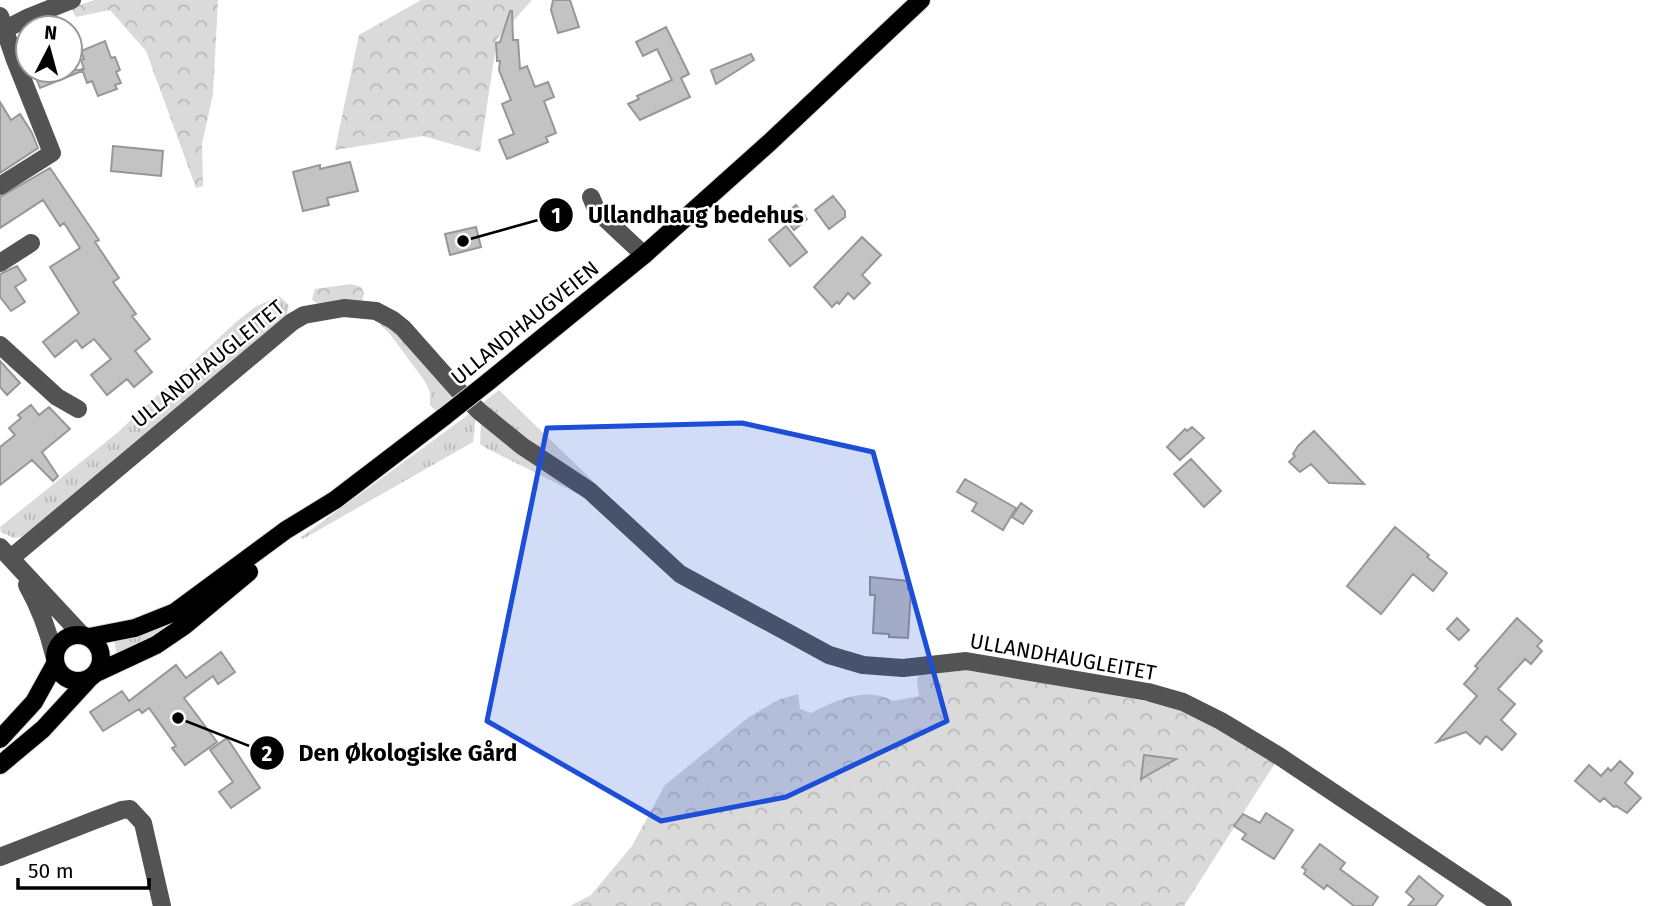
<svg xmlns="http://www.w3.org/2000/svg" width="1675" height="906" font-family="'Fira Sans',sans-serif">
  <defs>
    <pattern id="grass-tufts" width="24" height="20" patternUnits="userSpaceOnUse" patternTransform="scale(1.75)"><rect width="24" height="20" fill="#dadada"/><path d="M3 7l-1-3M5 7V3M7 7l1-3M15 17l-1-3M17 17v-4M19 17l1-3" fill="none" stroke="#b9b9b9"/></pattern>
    <pattern id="forest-crowns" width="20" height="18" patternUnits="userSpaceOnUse" patternTransform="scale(1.75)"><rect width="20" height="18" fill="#dadada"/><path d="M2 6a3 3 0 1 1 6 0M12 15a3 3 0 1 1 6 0" fill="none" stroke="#b9b9b9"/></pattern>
  </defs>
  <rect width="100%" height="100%" fill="#fff"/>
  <!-- grass -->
  <path fill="url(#grass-tufts)" d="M279,296L289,305L286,318L25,536L14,538L1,532L0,527L117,433L236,322L255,307Z
    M379,323L391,328L454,396L436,411L430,405V392L424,380L389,333Z
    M499,390L593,481L591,483L543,452L481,404Z
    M472,412L476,416L473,442L303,539L300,538Z
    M481,421L586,498L484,447L480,444Z
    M196,604L166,630L117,655L114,641L140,634Z"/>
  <!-- forest -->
  <path fill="url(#forest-crowns)" d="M94,0H218L213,94L202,144L203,186L196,188L146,51L110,10L76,17L71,8Z
    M421,0H532L497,39L480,152L423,136L335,150L359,35Z
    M351,284L361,287L364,293L362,301L320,305L312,300L315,289Z
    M963,669L1162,704L1210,722L1277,760L1184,906H570L591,895L632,846L665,785L749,717L778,700L798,694L800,709L811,713C837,700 866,686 893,701L919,696L917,680L920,673Z"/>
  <!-- building -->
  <path fill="#c3c3c3" stroke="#979797" stroke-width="2" d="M553,0H570L579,27L558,33L551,10Z
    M510,11H512L513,40H518L520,69L527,66L535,87L548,82L554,97L544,101L556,133L546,137L548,142L507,159L499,140L514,134L502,104L511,100L499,70L500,61H497L496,43L500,42Z
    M666,27L689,74L681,78L690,97L640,120L628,104L639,99L637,96L672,80L657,49L643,56L636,42Z
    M105,41L111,58L115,57L120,70L116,72L121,83L115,85L117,89L98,96L92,81L87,83L82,69H84L81,60L84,59L81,51Z
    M751,54L754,60L716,84L711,70Z
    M33,70H82V71L40,88Z
    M0,102L11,120L20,114L32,133L38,148L0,173Z
    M113,146L163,151L161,176L111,171Z
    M350,162L358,191L327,198L329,205L303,211L293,172L320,165V169Z
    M50,168L99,240L95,242L119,278L113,282L136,314L132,316L150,339L135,351L152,372L134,387L127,379L107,395L91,375L111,359L94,339L82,348L76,340L55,357L43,342L79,313L50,267L80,248L64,223L60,226L43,200L0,228V197Z
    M833,196L845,211V217L829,229L815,210Z
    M796,205L807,219L794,230L783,216Z
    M786,226L807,252L790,266L769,240Z
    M476,227L481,247L450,255L445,234Z
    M862,237L881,255L862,275L870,283L854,299L848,293L839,304L837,302L832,307L814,287Z
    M17,266L26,280L15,287L25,302L11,311L0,297V274Z
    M0,361L20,383L7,395L0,387Z
    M31,405L39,415L49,407L70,429L42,452L58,476L53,481L32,460L0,485V447L15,435L9,428L21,418L18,415Z
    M1192,427L1204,438L1180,460L1167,447L1185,429L1187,431Z
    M1314,431L1364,484L1329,483L1311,464L1300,472L1289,462L1295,456L1293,454L1298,446Z
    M1191,459L1221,491L1204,507L1174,474Z
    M965,479L1016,508L1003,530L972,511L977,503L957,492Z
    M1021,503L1032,511L1023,524L1012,517Z
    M1395,527L1429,555L1427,557L1447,573L1433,591L1413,574L1381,614L1347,586Z
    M870,577L908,581V590H911L908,638L889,637V634L873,633L875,595H870Z
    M1457,618L1469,630L1459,640L1447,629Z
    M1517,618L1542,641L1537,646L1542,651L1531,664L1525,659L1498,689L1515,704L1501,720L1516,734L1502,750L1486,736L1480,744L1466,732L1437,742L1477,696L1464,684L1478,668L1475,666Z
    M221,652L235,672L218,684L213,676L184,698L217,742L185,765L172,748L176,746L149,708L142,713L139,709L103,731L90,712L122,691L129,701L176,665L186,678Z
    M227,738L260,788L231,808L219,792L233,782L210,750Z
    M1144,755L1176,759L1141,779Z
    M1620,761L1633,773L1625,783L1641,798L1627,813L1616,806L1614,807L1604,798L1600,802L1575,781L1589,765L1601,776L1608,768L1611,771Z
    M1266,813L1293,830L1274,859L1242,839L1246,834L1234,826L1243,814L1260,823Z
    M1320,844L1345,863L1340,869L1378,897L1372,906H1354L1327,885L1324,889L1304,874L1306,870L1302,867Z
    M1419,876L1443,896L1435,906H1408L1414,899L1406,892Z"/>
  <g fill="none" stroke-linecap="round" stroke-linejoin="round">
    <!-- major casing -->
    <g stroke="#dbdbdb" stroke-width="20">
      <path id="major" d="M488,382L644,255L769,143L921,0
        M55 658a23 23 0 1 1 46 0a23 23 0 1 1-46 0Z
        M89,637L135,628L175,612L286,530L335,500L445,416
        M96,673L156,645L184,626L249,572
        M0,739L34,702L55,664
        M0,765L43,729L89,679"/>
    </g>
    <!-- minor -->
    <path stroke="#535353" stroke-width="18" d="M0,16L15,60L52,153L0,186
      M0,32L29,17L72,0
      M591,197L597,211L644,255
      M0,263L31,243
      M0,345L57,397L78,409
      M0,547L81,634
      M11,558L292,322L304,315L344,308L376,311L393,320L403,328L458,390L479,411L522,446L590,491L680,574L829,655L863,665L903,668L966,661L1148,692L1183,702L1221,721L1279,756L1503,906
      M27,585C40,608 48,630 54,655
      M0,857L95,820L122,810L130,809L143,823L162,906"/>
    <!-- major -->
    <use href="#major" stroke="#000" stroke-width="18"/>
    <!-- major-bridge casing -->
    <g stroke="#dbdbdb" stroke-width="20" stroke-linecap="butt">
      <path id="major-bridge" d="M445,416L488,382"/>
    </g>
    <!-- major-bridge -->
    <use href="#major-bridge" stroke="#000" stroke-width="18"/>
  </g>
  <!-- marked area -->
  <path fill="#1d4ed8" fill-opacity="0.2" stroke="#1d4ed8" stroke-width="5" stroke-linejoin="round" d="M742,423L873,452L947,721L786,797L661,821L487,721L547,428Z"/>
  <g text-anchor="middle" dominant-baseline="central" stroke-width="5" stroke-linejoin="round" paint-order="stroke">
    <!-- street labels -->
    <g font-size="21" fill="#000" stroke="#fff">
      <text transform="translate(525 323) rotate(-39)">ULLANDHAUGVEIEN</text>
      <text transform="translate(208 364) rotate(-39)">ULLANDHAUGLEITET</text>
      <text transform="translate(1063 657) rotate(10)">ULLANDHAUGLEITET</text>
    </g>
  </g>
  <!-- callouts -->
  <path fill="none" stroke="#000" stroke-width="2.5" d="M463 241L556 215M178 718L267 753"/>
  <g fill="#000" stroke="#fff" stroke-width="2.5">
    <circle cx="463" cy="241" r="7"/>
    <circle cx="178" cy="718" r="7"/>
    <circle cx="556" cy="215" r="18"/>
    <circle cx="267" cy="753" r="18"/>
  </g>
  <g font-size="21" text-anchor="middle" font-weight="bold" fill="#fff">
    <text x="556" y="223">1</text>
    <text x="267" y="761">2</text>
  </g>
  <g font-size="23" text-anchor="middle" font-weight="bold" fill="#000" stroke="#fff" stroke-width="5" stroke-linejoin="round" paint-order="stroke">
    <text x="696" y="223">Ullandhaug bedehus</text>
    <text x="408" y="761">Den Økologiske Gård</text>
  </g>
  <!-- north arrow -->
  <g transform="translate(49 49) rotate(6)"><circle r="33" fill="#ffffff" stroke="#999999" stroke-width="2"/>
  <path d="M0-5L12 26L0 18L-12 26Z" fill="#000000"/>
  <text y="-10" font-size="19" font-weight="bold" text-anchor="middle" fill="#000000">N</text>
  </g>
  <!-- scale -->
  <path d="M18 878v10h131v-10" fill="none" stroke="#000000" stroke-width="3.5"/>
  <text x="28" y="878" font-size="21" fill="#000000" stroke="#ffffff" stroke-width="5" paint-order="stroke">50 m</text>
</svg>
